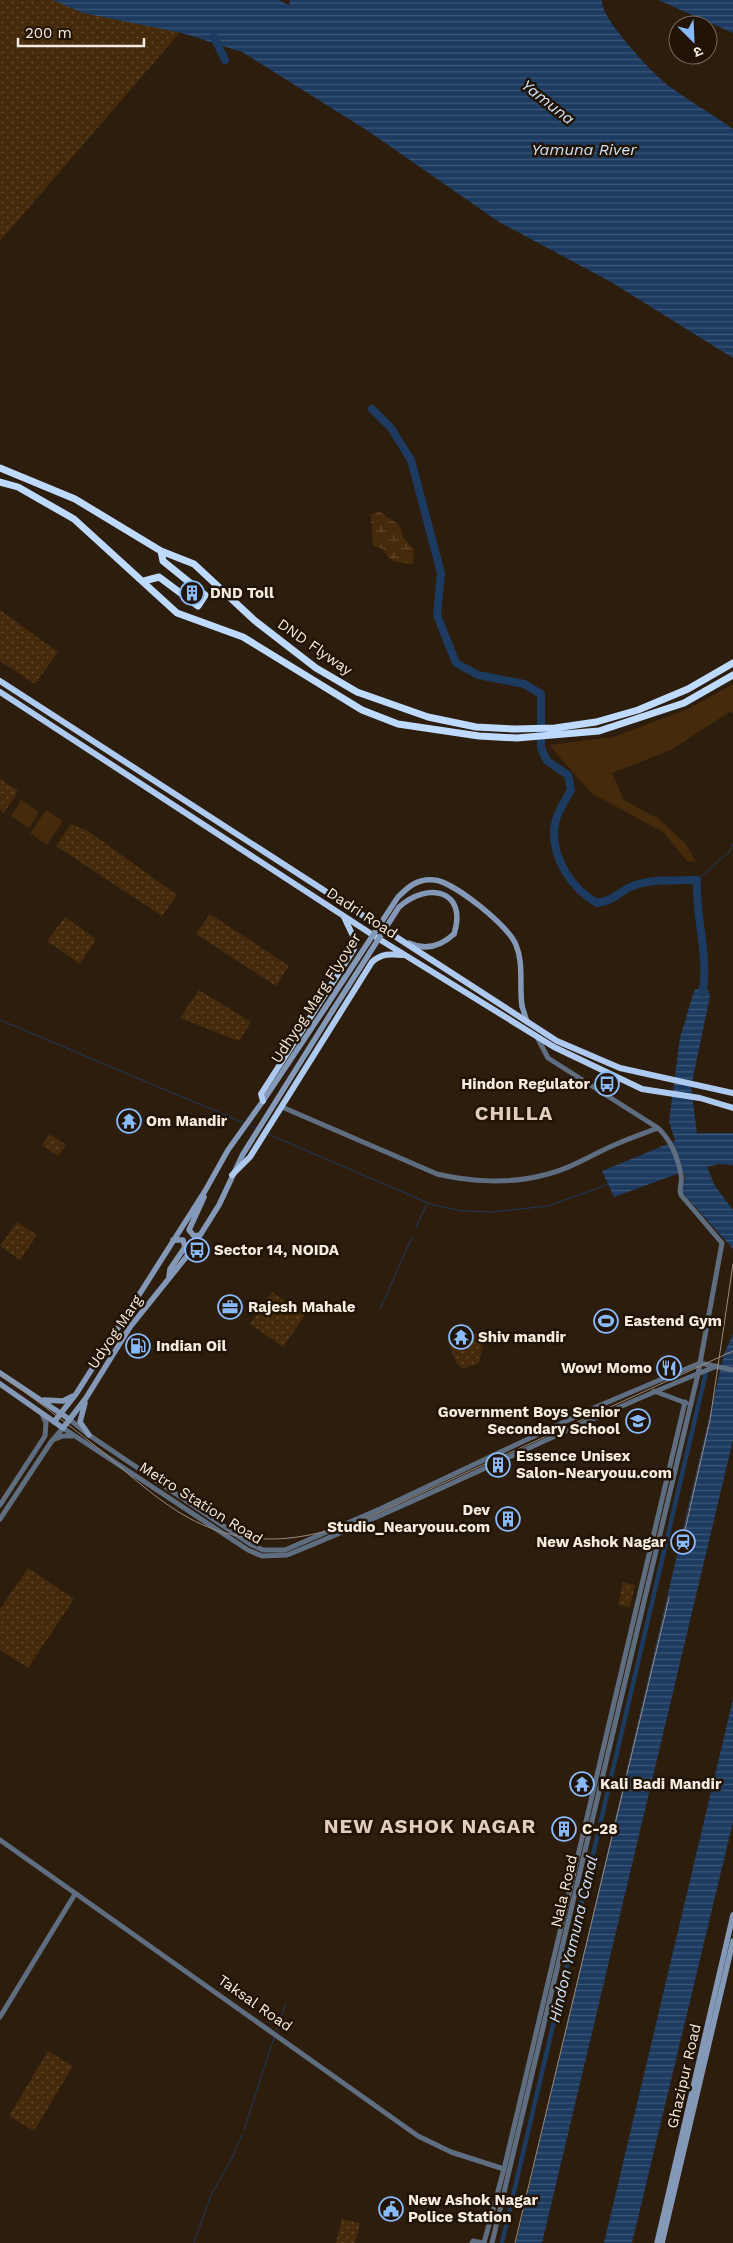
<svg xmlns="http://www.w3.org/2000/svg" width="733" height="2243" font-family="'Work Sans','Noto Sans Devanagari',sans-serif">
  <defs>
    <pattern id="wetland-marsh" width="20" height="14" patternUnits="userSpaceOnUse" patternTransform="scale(1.25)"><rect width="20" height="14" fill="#452a0b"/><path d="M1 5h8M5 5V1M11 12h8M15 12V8" fill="none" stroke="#60492e"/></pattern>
    <pattern id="park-dots" width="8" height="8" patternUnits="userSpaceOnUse" patternTransform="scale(1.25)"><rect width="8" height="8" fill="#452a0b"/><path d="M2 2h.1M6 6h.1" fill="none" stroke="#60492e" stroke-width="1.8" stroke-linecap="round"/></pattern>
    <pattern id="water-rules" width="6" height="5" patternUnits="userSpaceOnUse" patternTransform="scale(1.25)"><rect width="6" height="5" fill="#1d3a60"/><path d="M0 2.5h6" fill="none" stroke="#3e5776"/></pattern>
  </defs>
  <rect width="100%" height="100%" fill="#2c1d0d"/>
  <!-- green -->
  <path fill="#452a0b" d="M733,684V714L731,711L671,750L612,773L624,800L659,819L686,844L696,862L687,861L663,832L591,793L549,745L613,737L688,709Z
    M21,800L39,812L29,828L11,816Z
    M46,810L63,821L47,845L30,833Z"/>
  <!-- wetland -->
  <path fill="url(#wetland-marsh)" d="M379,511L399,525L404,539L414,549L413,564C398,563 390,563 383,549L373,546L371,514Z"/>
  <!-- park -->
  <path fill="url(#park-dots)" d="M0,0H208L0,241Z
    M0,610L58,652L35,684L0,661Z
    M0,779L18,791L4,813L0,810Z
    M71,824L88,831L177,895L162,916L56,846Z
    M210,914L289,966L276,986L196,934Z
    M65,917L96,939L80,964L47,941Z
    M199,990L251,1022L239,1041L180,1018Z
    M50,1134L66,1145L58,1156L42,1145Z
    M17,1222L37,1235L20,1260L0,1246Z
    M272,1292L305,1315L283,1347L250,1324Z
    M480,1330L486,1331L479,1363L462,1369L456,1362L448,1341L455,1337L458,1343Z
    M28,1568L74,1599L28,1668L0,1650V1609Z
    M623,1582L635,1585L630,1607L618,1605Z
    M48,2051L73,2066L34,2131L9,2116Z
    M342,2219L360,2223L355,2243H336Z"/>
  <!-- water -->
  <path fill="url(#water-rules)" d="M53,0H279L289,5L290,0H602C599,17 654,75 669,86C689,101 712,114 733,129V358L611,282L499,222L368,131L242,52L182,33L83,13Z
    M658,0H733V33Z
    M705,983L710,996L691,1087L697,1133H733V1165L719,1164L707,1167L715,1186L733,1210V1249L681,1191L685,1178L683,1172L614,1197L602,1171L675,1141L669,1121L680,1038L694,991Z
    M733,1334V1440L542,2243H516L724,1354Z
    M733,1699V1822L632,2243H604Z"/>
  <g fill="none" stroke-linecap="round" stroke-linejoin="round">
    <!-- stream -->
    <path stroke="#1d3a60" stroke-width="1" d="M697,880L730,851L733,844
      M0,1020L244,1123
      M250,1126L257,1129
      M268,1134L433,1205L463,1211L493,1212L548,1206L609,1184
      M416,1227L427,1204
      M380,1309L412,1237
      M276,2030L286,2004
      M244,2130L274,2038
      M194,2243L211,2195L232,2158L242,2135"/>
    <!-- canal -->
    <path stroke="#1d3a60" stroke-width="4.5" d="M502,2243L706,1372"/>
    <!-- river -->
    <path stroke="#1d3a60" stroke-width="8" d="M214,37L225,60
      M372,409L391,428L411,460L441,573L437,615L456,663L478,675L524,684L541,694V748L547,761L568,775L571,790C564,802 555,816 554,830C553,860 572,889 597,903C616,899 614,896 628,888C648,878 676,881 697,880C695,917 710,959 702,993"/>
    <!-- tertiary -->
    <path stroke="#5f6d80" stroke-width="5" d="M282,1107L437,1174C470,1182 511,1184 544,1175C571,1169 594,1153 619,1143C632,1137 645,1133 658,1128
      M654,1391L686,1403
      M69,1419L89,1435L250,1544L263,1550H285L380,1509L596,1407L700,1363L733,1370
      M55,1439L63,1436H74
      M0,1505L45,1436L46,1423L42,1414
      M0,1519L51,1442L63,1428L248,1550L262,1556L287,1555C432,1497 571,1424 717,1366
      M0,1840L418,2136L451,2152L504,2169
      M0,2017L75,1894
      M472,2243L473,2241L483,2243
      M484,2243L504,2169L685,1402
      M492,2243L698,1374L722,1243L681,1195C678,1188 683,1183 681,1175C678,1159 671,1140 658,1128L548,1058L537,1037"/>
    <!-- secondary -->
    <path stroke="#8399b7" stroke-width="5.5" d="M409,943C426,951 441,946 454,934
      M522,1006L527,1022
      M200,1235L194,1236L189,1230L204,1197
      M169,1277L170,1269L185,1247L183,1240H173
      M0,1373L69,1419
      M0,1384L63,1428L86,1398L130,1327L187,1256L219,1205L243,1154L333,1010
      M44,1400L63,1401L73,1396
      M85,1403L80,1422L89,1435
      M54,1422L76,1394L205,1191L228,1150L263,1101L325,1008
      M657,2243L733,1915
      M662,2243L733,1941"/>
    <!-- trunk -->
    <path stroke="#aecaf0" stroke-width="6" d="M0,681L557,1041L620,1068L733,1093
      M0,692L379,939L554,1047L642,1089L700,1098L733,1108
      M263,1101L261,1094L354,949L353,936L344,917
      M232,1175L250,1157L372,962C382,953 391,954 403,955"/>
    <!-- motorway -->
    <path stroke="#bedaff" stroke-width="7" d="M0,468L75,499L161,551L194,564L254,620L316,668L357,692L428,717L476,727L515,729L555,728L596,722L638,710L688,689L733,663
      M0,482L18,487L74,519L177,613L243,637L362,710L398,724L479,736L517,738L599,731L684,703L733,675
      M144,581L159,577L198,606L205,595L163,561L161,551"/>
    <!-- rail -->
    <path stroke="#998c7f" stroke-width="1" d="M0,1374C35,1399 69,1425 103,1452C125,1471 147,1491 171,1507C237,1552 299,1544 369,1517L733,1351
      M683,1539L710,1420L733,1264
      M515,2243L669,1598"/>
    <!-- secondary-bridge -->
    <path stroke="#8399b7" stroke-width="5.5" d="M325,1008L398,897C408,887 418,878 434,880C453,881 510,927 516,945C524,964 519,985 522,1006
      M333,1010L399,907C428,881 468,890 454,934"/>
  </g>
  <!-- icons -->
  <defs>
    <g id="building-ring" transform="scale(1.25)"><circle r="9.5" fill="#221405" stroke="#89bafc" stroke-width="1.5"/><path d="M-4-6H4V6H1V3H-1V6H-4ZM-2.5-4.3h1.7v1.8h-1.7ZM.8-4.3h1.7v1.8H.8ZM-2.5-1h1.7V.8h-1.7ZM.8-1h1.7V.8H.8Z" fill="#89bafc"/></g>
    <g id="bus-ring" transform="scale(1.25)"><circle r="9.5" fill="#221405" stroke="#89bafc" stroke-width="1.5"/><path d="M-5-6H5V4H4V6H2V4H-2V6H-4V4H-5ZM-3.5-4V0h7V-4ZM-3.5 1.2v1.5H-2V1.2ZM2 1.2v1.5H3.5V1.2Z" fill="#89bafc"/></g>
    <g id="temple-ring" transform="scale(1.25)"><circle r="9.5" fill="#221405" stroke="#89bafc" stroke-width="1.5"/><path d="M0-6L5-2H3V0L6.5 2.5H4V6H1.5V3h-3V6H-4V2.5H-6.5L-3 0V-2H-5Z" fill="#89bafc"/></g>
    <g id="office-ring" transform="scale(1.25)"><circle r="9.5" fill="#221405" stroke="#89bafc" stroke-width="1.5"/><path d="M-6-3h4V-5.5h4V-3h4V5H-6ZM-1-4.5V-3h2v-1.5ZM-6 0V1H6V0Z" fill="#89bafc"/></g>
    <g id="stadium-ring" transform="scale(1.25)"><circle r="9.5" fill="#221405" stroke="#89bafc" stroke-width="1.5"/><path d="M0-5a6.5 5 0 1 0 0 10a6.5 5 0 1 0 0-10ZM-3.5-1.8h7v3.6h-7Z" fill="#89bafc"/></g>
    <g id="fuel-ring" transform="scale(1.25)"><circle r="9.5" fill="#221405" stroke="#89bafc" stroke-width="1.5"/><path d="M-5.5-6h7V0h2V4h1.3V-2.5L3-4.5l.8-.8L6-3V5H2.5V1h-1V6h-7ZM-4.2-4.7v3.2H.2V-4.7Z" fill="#89bafc"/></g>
    <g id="restaurant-ring" transform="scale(1.25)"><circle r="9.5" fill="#221405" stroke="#89bafc" stroke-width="1.5"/><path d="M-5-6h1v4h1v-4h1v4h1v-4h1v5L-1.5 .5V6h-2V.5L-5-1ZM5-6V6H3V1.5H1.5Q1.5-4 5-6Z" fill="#89bafc"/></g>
    <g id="school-ring" transform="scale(1.25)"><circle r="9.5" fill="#221405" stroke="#89bafc" stroke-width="1.5"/><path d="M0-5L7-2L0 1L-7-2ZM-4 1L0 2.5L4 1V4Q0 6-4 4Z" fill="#89bafc"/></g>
    <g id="station-ring" transform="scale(1.25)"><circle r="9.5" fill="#221405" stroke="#89bafc" stroke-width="1.5"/><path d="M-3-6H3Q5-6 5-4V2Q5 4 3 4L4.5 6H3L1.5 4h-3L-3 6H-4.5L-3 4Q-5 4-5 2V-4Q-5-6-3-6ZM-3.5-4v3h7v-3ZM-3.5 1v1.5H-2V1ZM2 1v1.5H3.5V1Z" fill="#89bafc"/></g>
    <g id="civic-ring" transform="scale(1.25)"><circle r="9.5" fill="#221405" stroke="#89bafc" stroke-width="1.5"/><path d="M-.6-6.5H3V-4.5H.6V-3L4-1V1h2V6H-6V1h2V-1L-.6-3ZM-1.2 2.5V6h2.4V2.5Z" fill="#89bafc"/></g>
  </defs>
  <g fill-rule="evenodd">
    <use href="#building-ring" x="192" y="593"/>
    <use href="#bus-ring" x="607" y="1084"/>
    <use href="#temple-ring" x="129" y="1121"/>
    <use href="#bus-ring" x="197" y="1250"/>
    <use href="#office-ring" x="230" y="1307"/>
    <use href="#stadium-ring" x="606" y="1321"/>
    <use href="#temple-ring" x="461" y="1337"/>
    <use href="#fuel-ring" x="138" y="1346"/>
    <use href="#restaurant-ring" x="669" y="1368"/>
    <use href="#school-ring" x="638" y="1421"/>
    <use href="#building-ring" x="498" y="1465"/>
    <use href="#building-ring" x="508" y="1519"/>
    <use href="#station-ring" x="683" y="1542"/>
    <use href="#temple-ring" x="582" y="1784"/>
    <use href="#building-ring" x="564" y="1829"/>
    <use href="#civic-ring" x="391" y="2209"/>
  </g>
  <g text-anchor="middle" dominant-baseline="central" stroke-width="5" stroke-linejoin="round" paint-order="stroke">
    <!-- poi labels -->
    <g font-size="15" font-weight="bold" fill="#f6ebe1" stroke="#221405" text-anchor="start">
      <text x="210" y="593">DND Toll</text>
      <text x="590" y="1084" text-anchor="end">Hindon Regulator</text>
      <text x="146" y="1121">Om Mandir</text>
      <text x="214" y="1250">Sector 14, NOIDA</text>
      <text x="248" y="1307">Rajesh Mahale</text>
      <text x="624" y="1321">Eastend Gym</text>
      <text x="478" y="1337">Shiv mandir</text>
      <text x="156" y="1346">Indian Oil</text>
      <text x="652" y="1368" text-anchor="end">Wow! Momo</text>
      <text x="620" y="1412" text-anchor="end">Government Boys Senior<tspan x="620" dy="17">Secondary School</tspan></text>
      <text x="516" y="1456">Essence Unisex<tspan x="516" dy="17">Salon-Nearyouu.com</tspan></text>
      <text x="490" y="1510" text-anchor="end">Dev<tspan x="490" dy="17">Studio_Nearyouu.com</tspan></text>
      <text x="666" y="1542" text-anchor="end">New Ashok Nagar</text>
      <text x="600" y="1784">Kali Badi Mandir</text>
      <text x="582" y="1829">C-28</text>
      <text x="408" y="2200">New Ashok Nagar<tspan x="408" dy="17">Police Station</tspan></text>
    </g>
    <!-- street labels -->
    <g font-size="15" fill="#f6ebe1" stroke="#221405">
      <text transform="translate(315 647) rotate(35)">DND Flyway</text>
      <text transform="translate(362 913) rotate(33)">Dadri Road</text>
      <text transform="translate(316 998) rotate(-57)">Udhyog Marg Flyover</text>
      <text transform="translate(115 1332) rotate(-56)">Udyog Marg</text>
      <text transform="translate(201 1503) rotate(32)">Metro Station Road</text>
      <text transform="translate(564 1891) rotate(-77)">Nala Road</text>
      <text transform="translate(255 2003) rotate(35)">Taksal Road</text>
      <text transform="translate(684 2076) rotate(-77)">Ghazipur Road</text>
    </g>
    <!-- water labels -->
    <g font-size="16" font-style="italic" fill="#cee2fc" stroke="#221405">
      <text transform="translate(548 102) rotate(38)">Yamuna</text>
      <text x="584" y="149">Yamuna River</text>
      <text transform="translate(573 1939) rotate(-77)">Hindon Yamuna Canal</text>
    </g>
    <!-- district labels -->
    <g font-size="20" font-weight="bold" letter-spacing="1" fill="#e2cdba" stroke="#221405">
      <text x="514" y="1113">CHILLA</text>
      <text x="430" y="1826">NEW ASHOK NAGAR</text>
    </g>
  </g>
  <!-- north arrow -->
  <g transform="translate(693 40) rotate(156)"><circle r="24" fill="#221405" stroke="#776a5d"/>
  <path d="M0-4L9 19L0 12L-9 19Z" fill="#89bafc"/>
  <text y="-8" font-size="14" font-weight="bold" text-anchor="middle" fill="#f6ebe1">उ</text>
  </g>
  <!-- scale -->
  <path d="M18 38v8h126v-8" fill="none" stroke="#f6ebe1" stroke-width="2.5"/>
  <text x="25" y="38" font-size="15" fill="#f6ebe1" stroke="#221405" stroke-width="4" paint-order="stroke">200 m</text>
</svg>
